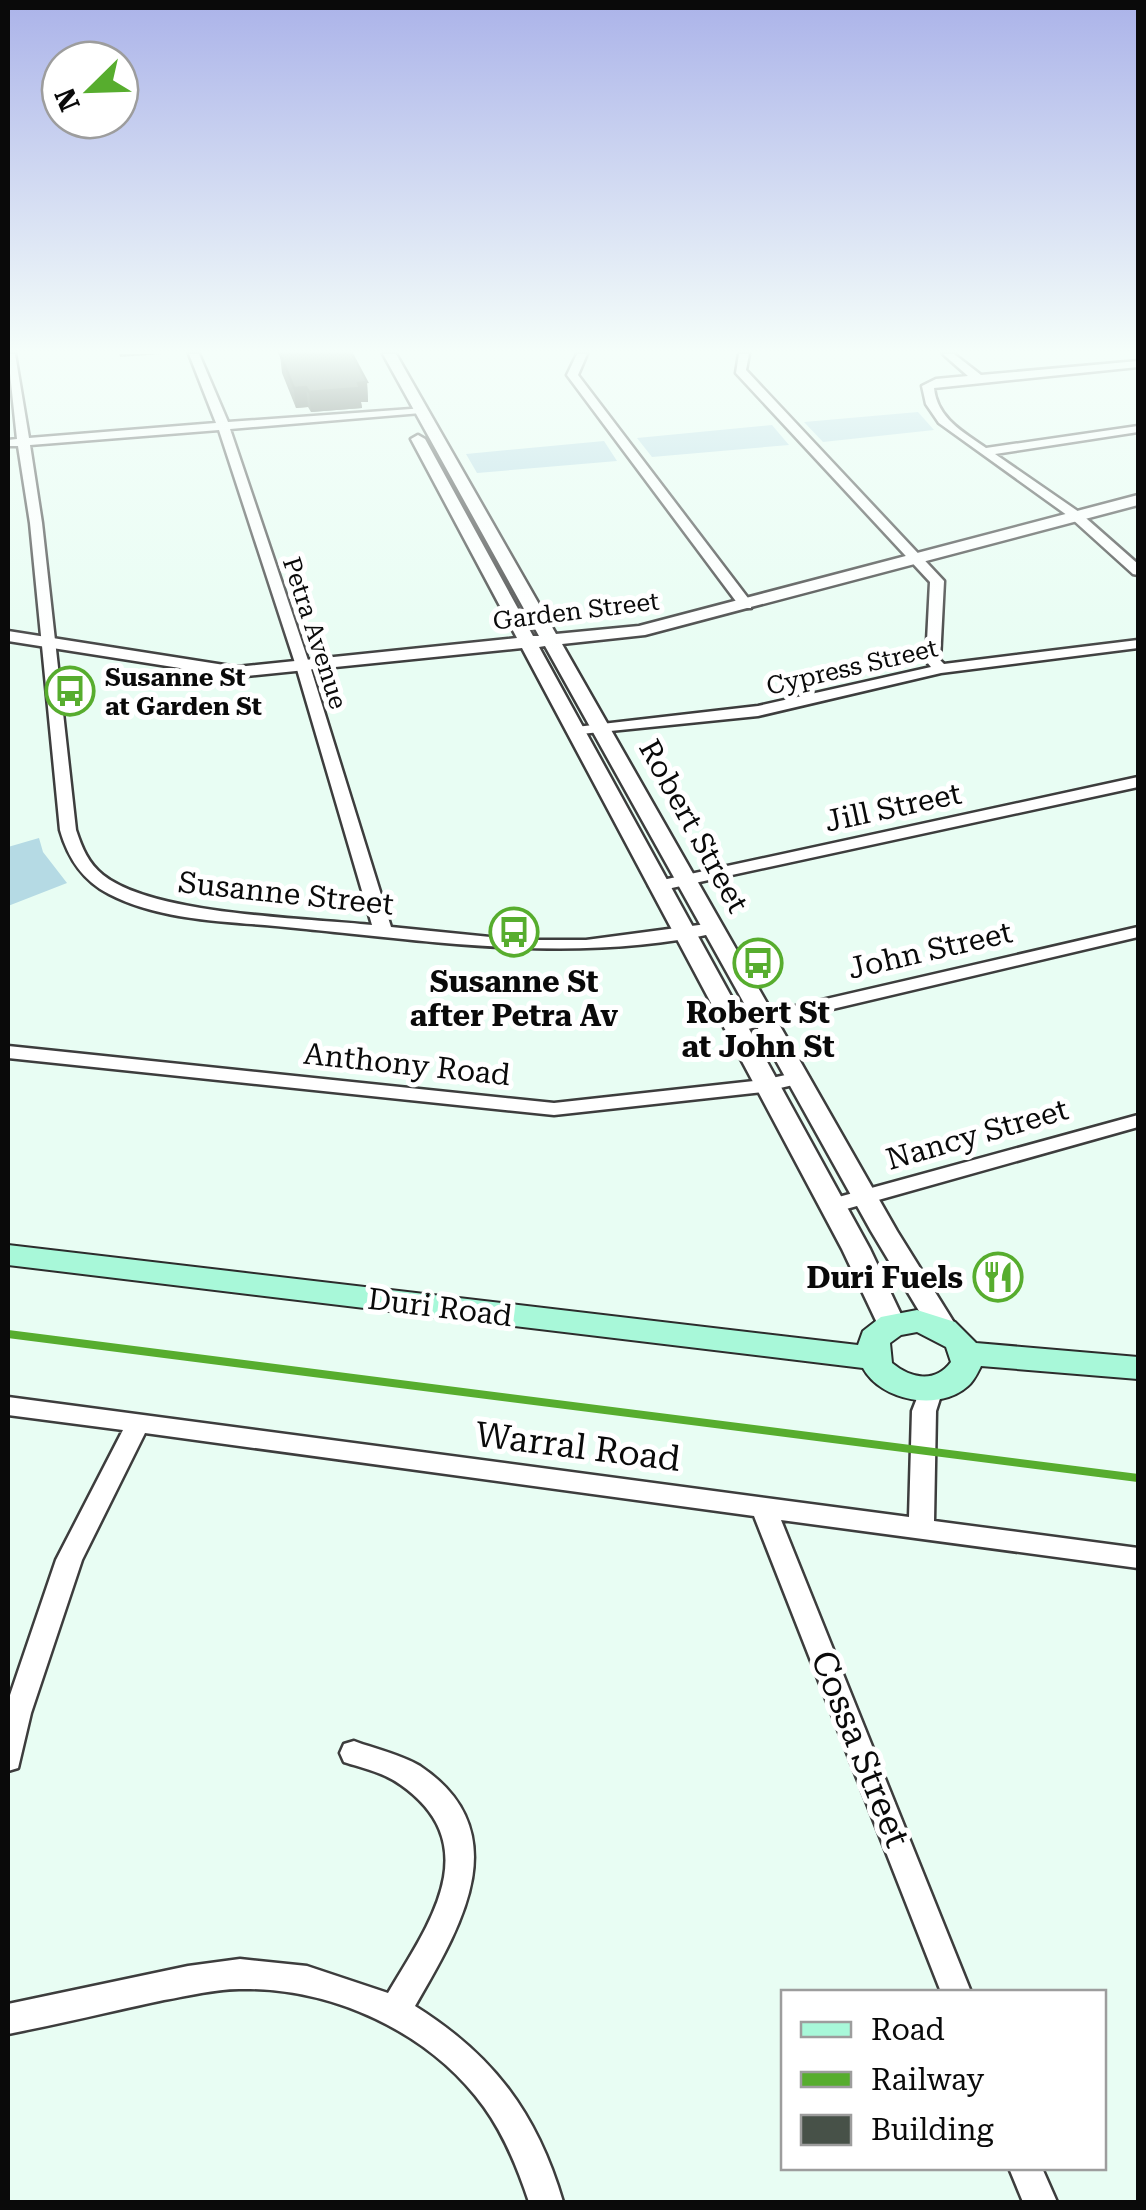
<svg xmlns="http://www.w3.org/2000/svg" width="1146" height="2210" font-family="'Roboto Serif',serif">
  <rect width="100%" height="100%" fill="#e8fdf3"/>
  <!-- green -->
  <path fill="#b5dae4" d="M918,412L934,430L823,442L804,422Z
    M772,425L789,445L652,457L637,438Z
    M604,441L617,461L477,473L466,454Z
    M39,838L43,852L67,883L8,906V847Z"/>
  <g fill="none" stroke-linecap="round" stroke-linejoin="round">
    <!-- minor casing -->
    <g stroke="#3d3d3d" stroke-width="5">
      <path id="minor" d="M8,354H15L29,438L216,423L189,354H199L228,422L425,408V412L421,413L230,429L310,666L391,927L519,940H586L714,923L720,924L723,928L720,932C579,964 438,942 296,928C235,921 165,923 109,894C82,880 68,858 60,830L30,523L18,446H8V440L17,439ZM219,430L296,666L372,925C305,918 153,915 103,875C88,863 82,848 76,830L42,523L30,445Z
        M577,354H587L578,375L751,602V608H741L567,375Z
        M739,354H749L746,370L944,581L940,660L944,664L1138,640V648L941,673L758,716L571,735V729L576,727L758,706L931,667L926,661L930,582L736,373Z
        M943,354H954L981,375L1138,361V367L934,388C937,418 963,432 986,448L1138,426V432L995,454L1079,512L1138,564V575L1133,574L1071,518L939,423L926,404L922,386L936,379L968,376Z
        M1138,777V787L658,891L649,886L658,881Z
        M1138,927V937L735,1032L725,1026L735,1020Z
        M8,1046L554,1103L763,1080L799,1072L809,1078L806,1082L763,1092L554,1115L8,1058Z
        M1138,1115V1127L832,1213L821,1206L824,1201Z
        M931,1380L939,1383L943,1389L936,1411L934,1521L1138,1548V1568L781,1520L971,1992H941L754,1516L145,1433L82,1560L31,1713L18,1768L8,1771V1701L56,1560L123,1430L8,1415V1397L909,1517L912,1411L923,1383Z
        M354,1741C375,1749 400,1754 420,1766C519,1832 460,1928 415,2006C493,2055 537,2113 563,2202H529C518,2169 505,2136 484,2107C429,2031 331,1987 239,1989C214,1989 189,1996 164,2000C112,2011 60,2024 8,2034V2004L188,1966L240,1959L307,1966L388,1993C429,1924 487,1846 401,1785C385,1773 363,1768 344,1762L340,1753L344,1744Z
        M1009,2168H1042L1057,2202H1023Z"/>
    </g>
    <!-- tertiary casing -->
    <g stroke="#3d3d3d" stroke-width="5">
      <path id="tertiary" d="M383,354H396L556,634L639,626L1138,495V505L645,635L562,644L897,1231L958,1329L954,1336H934L871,1231L545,646L539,647L870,1249L906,1325L902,1332H882L878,1325L842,1249L522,648L237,677L8,641V631L237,667L517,638L411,439L418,435L425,439L533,636H539Z"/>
    </g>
    <!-- secondary casing -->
    <g stroke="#2c2c2c" stroke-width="4">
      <path id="secondary" d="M8,1245L858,1345L863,1331L881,1317L917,1310L955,1322L976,1343L1138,1357V1379L981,1366C978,1372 974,1381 968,1386C939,1412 881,1401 863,1368L8,1265ZM917,1332L946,1347L951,1362C935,1384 910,1378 892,1363L890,1343L901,1335Z"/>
    </g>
    <!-- minor -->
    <use href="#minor" fill="#fff" fill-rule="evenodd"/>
    <!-- tertiary -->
    <use href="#tertiary" fill="#fff" fill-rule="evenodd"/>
    <!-- secondary -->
    <use href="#secondary" fill="#a8f8d9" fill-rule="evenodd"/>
    <!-- rail -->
    <path stroke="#57ad2e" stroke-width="8" d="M8,1334L1138,1478"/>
  </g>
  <!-- wall -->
  <path fill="#3d463e" d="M280,354L367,382L368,402H361L362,408L311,412L308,407L296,408L282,373Z"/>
  <!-- shaded-wall -->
  <path fill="#323932" d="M119,354H162L120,357Z
    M367,382L368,402H361L362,408L311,412L309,392Z
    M306,387L308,407L296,408L294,388Z"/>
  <!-- building -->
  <path fill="#475148" stroke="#323932" stroke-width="2.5" d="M280,354H352L367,382L358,383L360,388L309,392L306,387L294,388Z"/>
  <!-- sky -->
  <linearGradient id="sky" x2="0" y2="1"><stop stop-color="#abb3e9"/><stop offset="0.53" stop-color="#f5fefa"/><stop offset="1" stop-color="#f5fefa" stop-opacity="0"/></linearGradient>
  <rect width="1146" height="663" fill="url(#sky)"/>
  <!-- icons -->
  <defs>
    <g id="bus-ring" transform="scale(2.5)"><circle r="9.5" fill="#fff" stroke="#57ad2e" stroke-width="1.5"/><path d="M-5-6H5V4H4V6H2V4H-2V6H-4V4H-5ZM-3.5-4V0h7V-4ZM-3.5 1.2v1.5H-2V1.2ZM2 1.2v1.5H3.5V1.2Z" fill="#57ad2e"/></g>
    <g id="restaurant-ring" transform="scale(2.5)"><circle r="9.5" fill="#fff" stroke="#57ad2e" stroke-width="1.5"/><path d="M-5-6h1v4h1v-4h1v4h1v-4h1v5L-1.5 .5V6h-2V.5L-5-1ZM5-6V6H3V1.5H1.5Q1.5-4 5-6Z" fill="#57ad2e"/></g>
  </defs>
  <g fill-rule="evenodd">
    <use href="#bus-ring" x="70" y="691"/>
    <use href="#bus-ring" x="514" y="932"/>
    <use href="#bus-ring" x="758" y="963"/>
    <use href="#restaurant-ring" x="998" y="1277"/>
  </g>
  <g text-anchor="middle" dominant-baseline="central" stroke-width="10" stroke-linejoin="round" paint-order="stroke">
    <!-- far-street labels -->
    <g font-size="25" fill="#0a0a0a" stroke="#fff">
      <text transform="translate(576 611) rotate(-7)">Garden Street</text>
      <text transform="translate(315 633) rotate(72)">Petra Avenue</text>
      <text transform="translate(852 667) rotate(-13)">Cypress Street</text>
    </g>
    <!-- far-poi labels -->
    <g font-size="25" font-weight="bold" fill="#0a0a0a" stroke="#fff" text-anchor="start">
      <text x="105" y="677">Susanne St<tspan x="105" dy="29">at Garden St</tspan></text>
    </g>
    <!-- street labels -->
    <g font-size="30" fill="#0a0a0a" stroke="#fff">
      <text transform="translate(893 807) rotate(-12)">Jill Street</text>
      <text transform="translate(694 826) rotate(61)">Robert Street</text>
      <text transform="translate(286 893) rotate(6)">Susanne Street</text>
      <text transform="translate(930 950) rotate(-13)">John Street</text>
      <text transform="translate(407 1064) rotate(6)">Anthony Road</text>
      <text transform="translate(977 1134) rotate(-16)">Nancy Street</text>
      <text transform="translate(440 1307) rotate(7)">Duri Road</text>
    </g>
    <!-- poi labels -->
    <g font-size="30" font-weight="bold" fill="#0a0a0a" stroke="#fff">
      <text x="514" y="981">Susanne St<tspan x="514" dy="34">after Petra Av</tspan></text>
      <text x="758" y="1012">Robert St<tspan x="758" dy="34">at John St</tspan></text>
      <text x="963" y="1277" text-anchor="end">Duri Fuels</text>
    </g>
    <!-- near-street labels -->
    <g font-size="35" fill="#0a0a0a" stroke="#fff">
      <text transform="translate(578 1447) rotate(7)">Warral Road</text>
      <text transform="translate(860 1749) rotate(68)">Cossa Street</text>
    </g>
  </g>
  <!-- border -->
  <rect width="1146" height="2210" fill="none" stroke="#0a0a0a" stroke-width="20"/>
  <!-- legend -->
  <rect x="781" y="1990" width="325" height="180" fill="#ffffff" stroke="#9d9d9d" stroke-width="2.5"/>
  <rect x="801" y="2022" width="50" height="15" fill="#a8f8d9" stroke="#9d9d9d" stroke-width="2.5"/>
  <text x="871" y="2040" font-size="30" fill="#0a0a0a">Road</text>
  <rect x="801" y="2072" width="50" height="15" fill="#57ad2e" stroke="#9d9d9d" stroke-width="2.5"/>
  <text x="871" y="2090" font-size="30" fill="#0a0a0a">Railway</text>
  <rect x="801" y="2115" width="50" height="30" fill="#475148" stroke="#9d9d9d" stroke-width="2.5"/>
  <text x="871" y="2140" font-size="30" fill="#0a0a0a">Building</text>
  <!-- north arrow -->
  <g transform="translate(90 90) rotate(247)"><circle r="48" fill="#ffffff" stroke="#9d9d9d" stroke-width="2.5"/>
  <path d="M0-8L18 38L0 25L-18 38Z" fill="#57ad2e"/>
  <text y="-15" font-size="28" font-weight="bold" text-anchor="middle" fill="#0a0a0a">N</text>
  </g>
</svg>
